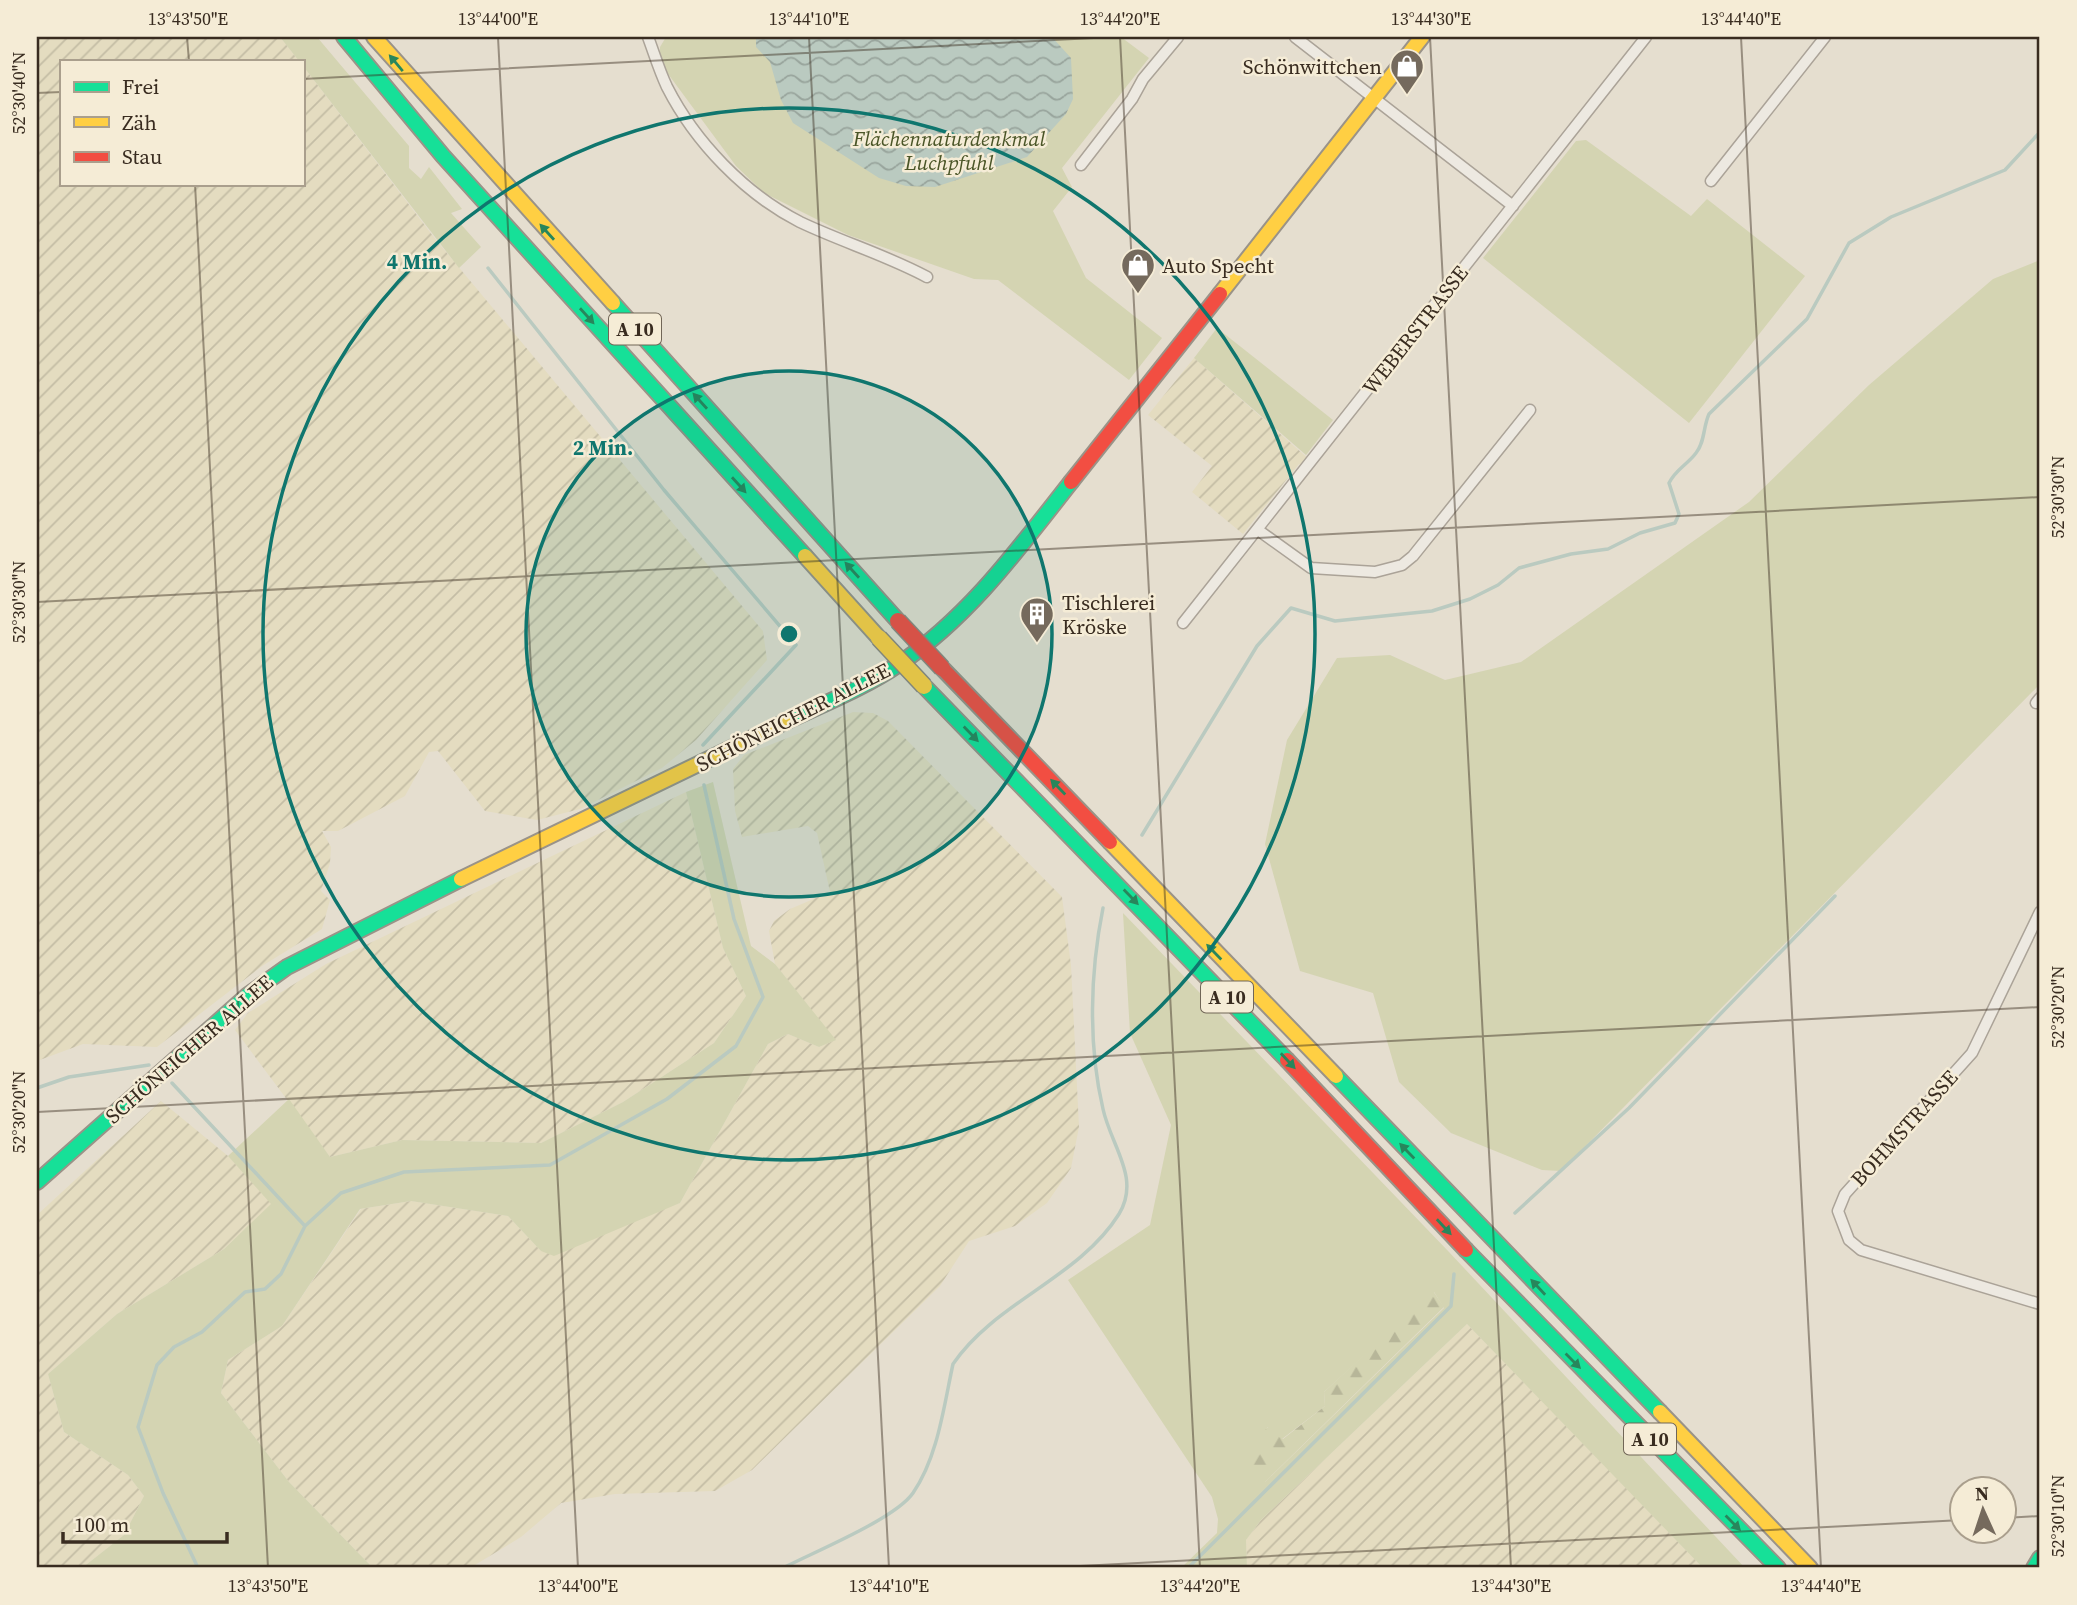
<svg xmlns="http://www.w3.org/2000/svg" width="2077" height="1605" font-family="'Source Serif 4',serif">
  <defs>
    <pattern id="farmland-furrows" width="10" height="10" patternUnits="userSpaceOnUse" patternTransform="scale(1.75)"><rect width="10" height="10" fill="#e4dcc0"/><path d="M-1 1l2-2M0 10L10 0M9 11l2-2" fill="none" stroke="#c4bda5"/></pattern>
    <pattern id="forest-firs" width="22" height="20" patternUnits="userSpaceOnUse" patternTransform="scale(1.75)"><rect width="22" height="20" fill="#d4d4b2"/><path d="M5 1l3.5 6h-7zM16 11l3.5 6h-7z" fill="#b7b699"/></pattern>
    <pattern id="water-waves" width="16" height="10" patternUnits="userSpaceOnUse" patternTransform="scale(1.75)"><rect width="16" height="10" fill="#bacac0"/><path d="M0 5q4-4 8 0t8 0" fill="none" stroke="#98a49c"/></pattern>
  </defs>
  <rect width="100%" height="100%" fill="#e5decf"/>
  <!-- farmland -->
  <path fill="url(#farmland-furrows)" d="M37,37H280L299,61H61V184H303V66L436,240L763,631L767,660L696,740L662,768L580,809L537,820L485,811L438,751L429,752L405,796L338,831H322L331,847L330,863L321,891L330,900L322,929L262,966L157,1047L83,1044L37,1061Z
    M1194,358L1311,461L1306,467L1299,464L1243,534L1192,492L1212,466L1148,415Z
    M853,712L873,713L888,721L1062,897L1071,965L1079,1127L1071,1168L1047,1203L1015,1226L969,1241L940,1286L752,1470L715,1491L615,1494L561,1503L521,1537L470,1568H373L289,1482L221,1393L228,1360L282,1326L361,1209L411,1201L508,1216L541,1251L680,1203L768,1044L788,1034L819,1047L835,1040L775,964L769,931L774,921L790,909L830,892L817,833L808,826L742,837L735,811L733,769L744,755Z
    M686,792L723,948L746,996L714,1043L623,1102L541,1143L402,1140L330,1157L235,1030L248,1013L326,964Z
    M161,1101L228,1156L272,1204L224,1249L117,1314L48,1374L64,1432L128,1475L144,1496L124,1535L82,1568H37V1215Z
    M1467,1324L1633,1495L1703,1568H1247L1246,1540L1261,1520Z"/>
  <!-- green -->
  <path fill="#d4d4b2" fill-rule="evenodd" d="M280,37H317L409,146V168L421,179L429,167L462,209L451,213L481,247L459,268L303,66V61H299Z
    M666,37H1121L1149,58L1062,168L1072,187L1053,211L1086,278L1162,338L1129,380L998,280L974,279L848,235L764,193L736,166L660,63V47Z
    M1586,140L1691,216L1707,199L1805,276L1689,423L1483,258L1576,141Z
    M2040,260V684L1561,1171L1542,1170L1451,1133L1399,1082L1373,993L1300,971L1265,844L1287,740L1337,658L1390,655L1445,680L1521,662L1749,502L1869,385L1993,279Z
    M1217,328L1333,420L1306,455L1194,358Z
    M713,782L751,946L775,964L836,1040L819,1047L788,1034L768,1044L680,1203L554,1256L541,1251L508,1216L411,1201L360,1209L282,1326L228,1360L221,1393L289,1482L373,1568H82L124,1535L144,1496L128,1475L64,1432L48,1374L117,1314L224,1249L271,1204L228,1156L289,1099L330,1157L402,1140L541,1143L623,1102L714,1043L746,996L723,948L686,792Z
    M1123,913L1449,1252L1745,1568H1703L1467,1324L1261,1520L1246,1540L1247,1568H1181L1217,1533L1218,1519L1212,1497L1068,1280L1150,1225L1171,1125L1130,1033ZM1434,1292L1444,1308L1265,1482L1267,1427L1282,1439L1325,1406L1324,1392Z"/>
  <!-- forest -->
  <path fill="url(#forest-firs)" d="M1433,1291L1444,1307L1265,1482L1238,1459L1268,1427L1283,1439L1325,1406L1324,1392Z"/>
  <!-- water -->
  <path fill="url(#water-waves)" d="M756,37H1052L1071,58L1073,99L1066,114L1027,157L935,187L906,186L879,178L793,123L781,100L770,62L756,47Z"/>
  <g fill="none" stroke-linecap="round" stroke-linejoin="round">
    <!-- stream -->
    <path stroke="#bacac0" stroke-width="3.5" d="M488,268L664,490L796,645L703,745
      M1142,835L1257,646L1291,608L1335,621L1432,611L1470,599L1498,585L1519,568L1571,554L1608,549L1640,533L1675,523L1679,514L1669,483C1676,469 1687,465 1696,453C1705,442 1703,427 1709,414L1807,319L1849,243L1891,217L2005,170L2040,132
      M172,1083L305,1226
      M37,1088L69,1077L149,1065
      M1515,1213L1629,1108L1835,896
      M198,1568L163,1493L138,1427L157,1365L174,1347L202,1332L245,1292L265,1289L281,1274L305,1226L341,1193L404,1172L550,1165L667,1099L736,1046L763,997L734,919L704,785
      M783,1568C814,1552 895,1519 913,1493C938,1457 944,1405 953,1364C995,1302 1079,1278 1119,1214C1141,1178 1111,1146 1103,1109C1088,1045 1090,973 1103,908
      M1188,1568L1451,1306L1454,1274"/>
    <!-- street casing -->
    <g stroke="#aba398" stroke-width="13">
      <path id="street" d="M648,37C654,53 659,70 667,87C695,142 745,194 800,222C842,242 886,255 927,277
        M1295,37L1513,206
        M1081,165L1132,99L1143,79L1178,37
        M1711,181L1825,37
        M1258,530L1311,568L1375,572L1402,565L1413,556L1530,410
        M1183,623L1646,37
        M2036,703L2040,698
        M2040,912L1972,1053L1845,1194L1838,1211L1849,1240L1861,1250L2040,1304"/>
    </g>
    <!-- fast casing -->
    <g stroke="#9a9388" stroke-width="18">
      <path id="fast" d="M344,37L443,156L805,556
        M613,303L898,621
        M924,686L1287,1060
        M785,722C823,704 864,688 899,664C969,617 1019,548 1071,482
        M1336,1076L1660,1412
        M37,1182L248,995L287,967L461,879
        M1466,1250L1778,1568
        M2034,1568L2040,1558"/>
    </g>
    <!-- slow casing -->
    <g stroke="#9a9388" stroke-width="18">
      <path id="slow" d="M374,37L613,303
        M1220,294L1422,37
        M805,556L879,638
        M1110,842L1336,1076
        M461,879L785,722
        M1660,1412L1810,1568"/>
    </g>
    <!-- jam casing -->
    <g stroke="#9a9388" stroke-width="18">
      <path id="jam" d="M1071,482L1220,294
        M942,668L1110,842
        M1287,1060L1466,1250"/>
    </g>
    <!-- street -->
    <use href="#street" stroke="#ede9e1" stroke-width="10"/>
    <!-- fast -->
    <use href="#fast" stroke="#16e098" stroke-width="14"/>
    <!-- slow -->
    <use href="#slow" stroke="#ffcf43" stroke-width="14"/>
    <!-- jam -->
    <use href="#jam" stroke="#f24e42" stroke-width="14"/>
    <!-- slow-bridge casing -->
    <g stroke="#90897f" stroke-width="19" stroke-linecap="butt">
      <path id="slow-bridge" d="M879,638L924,686"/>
    </g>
    <!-- jam-bridge casing -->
    <g stroke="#90897f" stroke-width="19" stroke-linecap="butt">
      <path id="jam-bridge" d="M898,621L942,668"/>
    </g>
    <!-- slow-bridge -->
    <use href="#slow-bridge" stroke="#ffcf43" stroke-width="16"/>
    <!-- jam-bridge -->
    <use href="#jam-bridge" stroke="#f24e42" stroke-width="16"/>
  </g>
  <!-- one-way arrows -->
  <defs><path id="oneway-solid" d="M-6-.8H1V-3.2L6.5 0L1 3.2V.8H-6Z" transform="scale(1.75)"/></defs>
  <g fill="#28865c">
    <use href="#oneway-solid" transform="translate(396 63) rotate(-130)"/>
    <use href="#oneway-solid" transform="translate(547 232) rotate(-132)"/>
    <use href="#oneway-solid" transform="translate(587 316) rotate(48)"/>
    <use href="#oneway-solid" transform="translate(700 401) rotate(-132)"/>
    <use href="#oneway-solid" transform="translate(739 485) rotate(48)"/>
    <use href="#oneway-solid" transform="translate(852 570) rotate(-132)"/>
    <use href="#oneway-solid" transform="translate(971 734) rotate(46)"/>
    <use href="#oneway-solid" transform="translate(1058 787) rotate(-134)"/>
    <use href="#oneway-solid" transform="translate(1131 897) rotate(46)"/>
    <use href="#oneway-solid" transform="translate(1214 952) rotate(-134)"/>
    <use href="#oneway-solid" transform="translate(1288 1061) rotate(47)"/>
    <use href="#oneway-solid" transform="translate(1407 1151) rotate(-134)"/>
    <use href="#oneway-solid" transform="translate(1444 1227) rotate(47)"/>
    <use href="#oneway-solid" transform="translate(1538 1287) rotate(-133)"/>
    <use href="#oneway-solid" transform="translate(1573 1361) rotate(45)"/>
    <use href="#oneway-solid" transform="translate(1733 1523) rotate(45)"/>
  </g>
  <!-- ticks -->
  <path fill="none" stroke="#392c20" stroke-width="2" stroke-opacity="0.45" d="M187,37L189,61M498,37L578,1568M809,37L889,1568M1120,37L1200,1568M1430,37L1511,1568M1741,37L1821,1568M303,79L1113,37M37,93L61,92M195,184L268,1568M37,602L2040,497M37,1112L2040,1007M2004,1518L2040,1516M1042,1568L1962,1520"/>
  <!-- distance rings -->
  <circle cx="789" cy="634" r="263" fill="#0f766e" fill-opacity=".12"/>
  <g fill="none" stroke="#0f766e" stroke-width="3.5">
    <circle cx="789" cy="634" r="263"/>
    <circle cx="789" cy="634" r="526"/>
  </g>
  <!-- icons -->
  <defs>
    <g id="shop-pin" transform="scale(1.75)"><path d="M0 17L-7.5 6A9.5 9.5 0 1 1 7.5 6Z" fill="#756a5d" stroke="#f5ecd6"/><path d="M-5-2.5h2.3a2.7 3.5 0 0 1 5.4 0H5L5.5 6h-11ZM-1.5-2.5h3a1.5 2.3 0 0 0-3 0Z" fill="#fff"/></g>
    <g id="building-pin" transform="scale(1.75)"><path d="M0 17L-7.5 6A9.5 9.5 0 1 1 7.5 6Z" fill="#756a5d" stroke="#f5ecd6"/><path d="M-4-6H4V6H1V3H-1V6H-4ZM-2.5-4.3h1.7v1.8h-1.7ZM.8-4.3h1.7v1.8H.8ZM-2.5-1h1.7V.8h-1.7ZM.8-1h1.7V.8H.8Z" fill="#fff"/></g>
  </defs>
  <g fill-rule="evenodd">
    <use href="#shop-pin" x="1407" y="66"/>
    <use href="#shop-pin" x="1138" y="265"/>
    <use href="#building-pin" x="1037" y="614"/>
  </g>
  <g text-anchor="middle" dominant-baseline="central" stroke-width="5" stroke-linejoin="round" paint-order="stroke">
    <!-- shield labels -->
    <g fill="#f5ecd6" stroke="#716657" stroke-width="2">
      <rect x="609" y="313.5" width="52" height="31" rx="5"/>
      <rect x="1201" y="981.5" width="52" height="31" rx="5"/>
      <rect x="1624" y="1423.5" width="52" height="31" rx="5"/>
    </g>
    <g font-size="19" font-weight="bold" fill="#392c20">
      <text x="635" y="329">A 10</text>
      <text x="1227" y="997">A 10</text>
      <text x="1650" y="1439">A 10</text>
    </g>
    <!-- poi labels -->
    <g font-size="21" fill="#392c20" stroke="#f5ecd6" text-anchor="start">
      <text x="1382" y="66" text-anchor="end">Schönwittchen</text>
      <text x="1162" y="265">Auto Specht</text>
      <text x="1062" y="602">Tischlerei<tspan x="1062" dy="24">Kröske</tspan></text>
    </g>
    <!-- park labels -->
    <g font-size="21" font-style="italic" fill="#4a5527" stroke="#f5ecd6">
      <text x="949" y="138">Flächennaturdenkmal<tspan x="949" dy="24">Luchpfuhl</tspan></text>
    </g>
    <!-- street labels -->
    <g font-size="21" fill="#392c20" stroke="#f5ecd6">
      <text transform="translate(1415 330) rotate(-52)">WEBERSTRASSE</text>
      <text transform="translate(793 717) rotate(-27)">SCHÖNEICHER ALLEE</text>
      <text transform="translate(189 1049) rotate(-41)">SCHÖNEICHER ALLEE</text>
      <text transform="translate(1904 1128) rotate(-48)">BOHMSTRASSE</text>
    </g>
  </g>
  <circle cx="789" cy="634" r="10" fill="#0f766e" stroke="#f5ecd6" stroke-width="3.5"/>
  <g font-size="21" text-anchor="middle" font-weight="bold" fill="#0f766e" stroke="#f5ecd6" stroke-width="5" stroke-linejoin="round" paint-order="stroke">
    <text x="417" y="269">4 Min.</text>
    <text x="603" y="455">2 Min.</text>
  </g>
  <!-- border -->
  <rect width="2077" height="1605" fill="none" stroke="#f5ecd6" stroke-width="77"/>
  <!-- legend -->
  <rect x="60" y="60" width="245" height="126" fill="#f5ecd6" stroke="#aa9f8d" stroke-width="2"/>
  <rect x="74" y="82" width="35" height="10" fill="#16e098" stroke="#aa9f8d" stroke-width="2"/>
  <text x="122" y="94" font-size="21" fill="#392c20">Frei</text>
  <rect x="74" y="117" width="35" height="10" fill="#ffcf43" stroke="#aa9f8d" stroke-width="2"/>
  <text x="122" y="130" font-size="21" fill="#392c20">Zäh</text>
  <rect x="74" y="152" width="35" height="10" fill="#f24e42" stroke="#aa9f8d" stroke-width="2"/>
  <text x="122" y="164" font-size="21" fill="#392c20">Stau</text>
  <!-- north arrow -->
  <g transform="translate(1983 1510) rotate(357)"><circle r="33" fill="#f5ecd6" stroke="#aa9f8d" stroke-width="2"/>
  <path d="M0-5L12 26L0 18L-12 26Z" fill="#756a5d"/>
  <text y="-10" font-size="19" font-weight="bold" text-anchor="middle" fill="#392c20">N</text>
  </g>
  <!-- scale -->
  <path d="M63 1532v10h164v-10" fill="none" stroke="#392c20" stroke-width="3.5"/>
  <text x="74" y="1532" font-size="21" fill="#392c20" stroke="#f5ecd6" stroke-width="5" paint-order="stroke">100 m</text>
  <rect x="38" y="38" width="2000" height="1528" fill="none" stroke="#392c20" stroke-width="2.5"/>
  <g font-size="18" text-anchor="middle" fill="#392c20">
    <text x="188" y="25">13°43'50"E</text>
    <text x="498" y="25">13°44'00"E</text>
    <text x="809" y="25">13°44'10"E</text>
    <text x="1120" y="25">13°44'20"E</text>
    <text x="1431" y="25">13°44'30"E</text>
    <text x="1741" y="25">13°44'40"E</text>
    <text transform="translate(19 93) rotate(-90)" y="6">52°30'40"N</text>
    <text transform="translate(2058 497) rotate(-90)" y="6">52°30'30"N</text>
    <text transform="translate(19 602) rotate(-90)" y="6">52°30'30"N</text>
    <text transform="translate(2058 1007) rotate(-90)" y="6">52°30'20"N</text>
    <text transform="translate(19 1112) rotate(-90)" y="6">52°30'20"N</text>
    <text transform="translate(2058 1516) rotate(-90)" y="6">52°30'10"N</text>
    <text x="268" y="1592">13°43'50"E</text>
    <text x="578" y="1592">13°44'00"E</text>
    <text x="889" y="1592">13°44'10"E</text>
    <text x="1200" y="1592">13°44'20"E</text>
    <text x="1511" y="1592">13°44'30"E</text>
    <text x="1821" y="1592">13°44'40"E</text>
  </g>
</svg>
